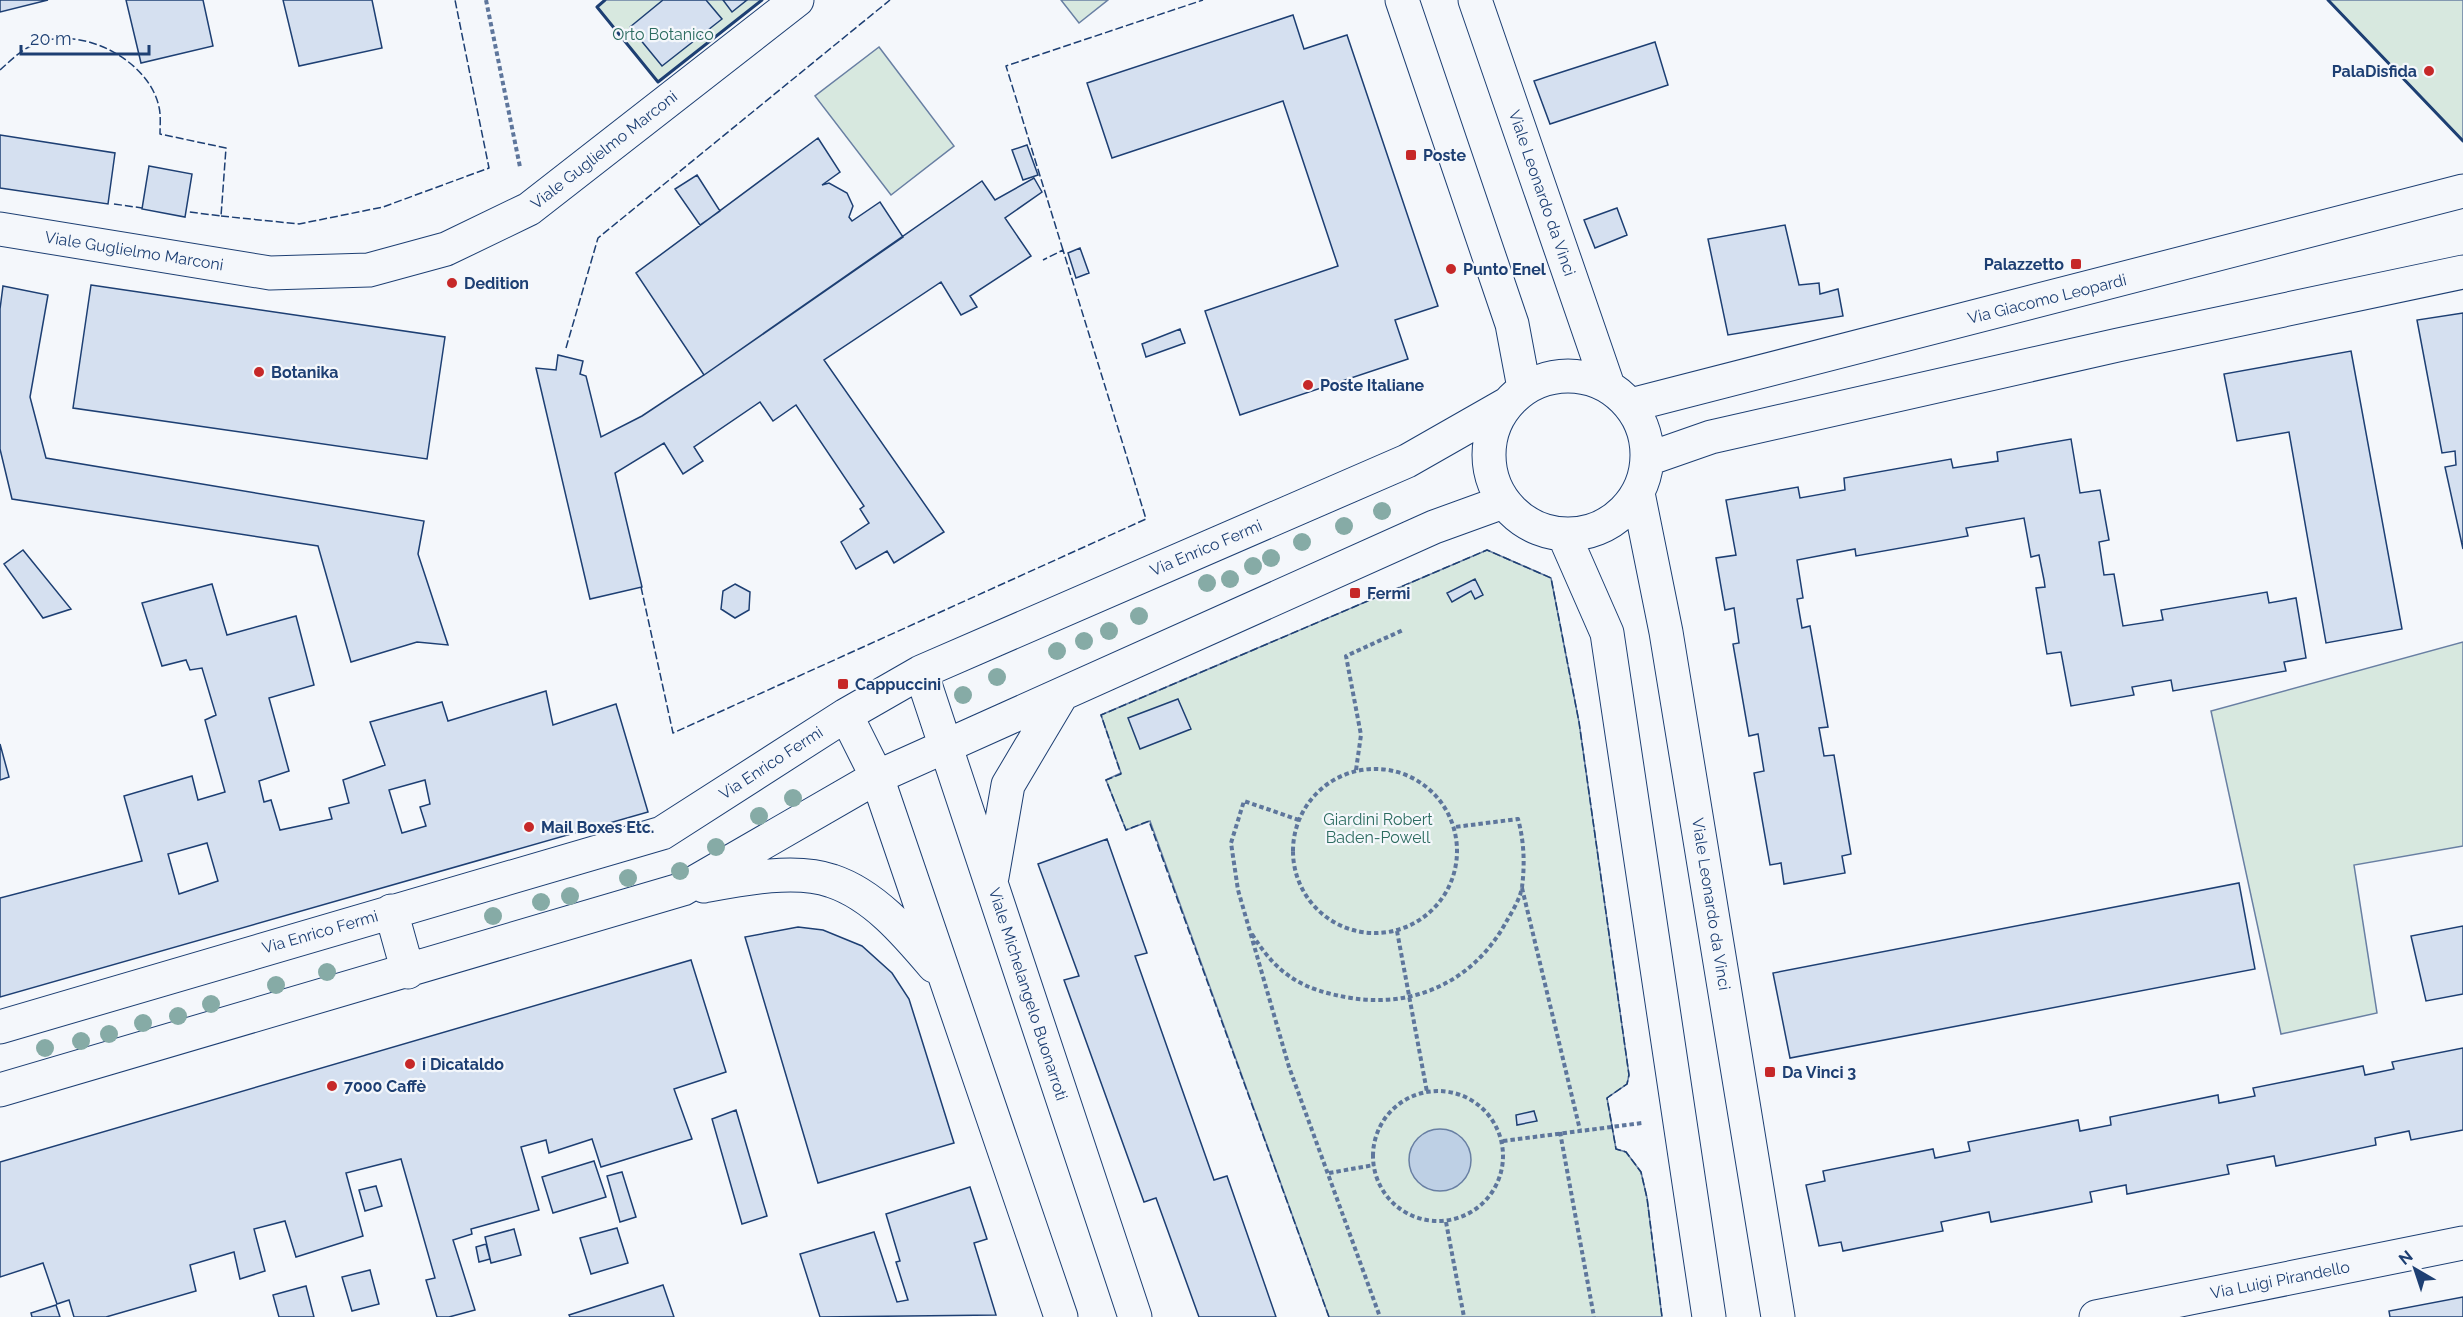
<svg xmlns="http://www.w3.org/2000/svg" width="2463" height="1317" font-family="Raleway,sans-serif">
  <rect width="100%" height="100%" fill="#f4f7fb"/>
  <!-- green -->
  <path fill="#d7e8df" stroke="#687fa3" stroke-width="1.5" d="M605,0H762L658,82L597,7Z
    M1061,0H1108L1079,23Z
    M2328,0H2463V141Z
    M879,47L954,146L891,195L815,96Z
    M1487,550L1551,578L1579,722L1629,1075L1627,1084L1607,1098L1616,1149L1626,1152L1641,1172L1647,1198L1662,1317H1329L1150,821L1126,830L1106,780L1121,773L1101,715Z
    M2463,642V846L2354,865L2377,1013L2281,1034L2211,711Z"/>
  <!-- water -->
  <path fill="#bed0e5" stroke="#687fa3" stroke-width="1.5" d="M1409 1160a31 31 0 1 1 62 0a31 31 0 1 1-62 0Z"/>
  <!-- building -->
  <path fill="#d5e0f0" stroke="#1d3f73" stroke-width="1.5" fill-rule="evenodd" d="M0,0H48L0,12Z
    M126,0H203L213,46L141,63Z
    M283,0H372L382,48L299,66Z
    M663,0H706L722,19L662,66L630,27Z
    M723,0H747L732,12Z
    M1293,15L1304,49L1347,35L1438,306L1395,320L1408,359L1240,415L1205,311L1338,266L1283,101L1112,158L1087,83Z
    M1655,42L1668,85L1550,124L1534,81Z
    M0,135L115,153L108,204L0,188Z
    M818,138L840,172L822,185L829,183L847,193L853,206L849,217L852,221L880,202L903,237L704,375L636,273Z
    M1027,145L1038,175L1023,180L1012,150Z
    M149,166L192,174L185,217L142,209Z
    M697,175L720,211L700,225L675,189Z
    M1034,178L1042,192L1005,218L1031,256L970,296L977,307L961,315L941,282L824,360L944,532L894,563L887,551L856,569L841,542L869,523L860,509L864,506L796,405L773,421L760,402L694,447L703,461L683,474L664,443L615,473L642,587L590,599L536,368L556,370L558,355L583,361L580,374L586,376L601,437L642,416L704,375L982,181L995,200Z
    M1617,208L1627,235L1595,248L1584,220Z
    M1785,225L1799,285L1819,283L1820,294L1838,289L1843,316L1728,335L1708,239Z
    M1080,248L1089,273L1076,278L1068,253Z
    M91,285L445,337L427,459L73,408Z
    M3,286L48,295L30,397L46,458L424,521L418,554L448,645L417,642L351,662L318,546L12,499L0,449V309Z
    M2463,313V549L2445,467L2456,465L2455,451L2442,453L2417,320Z
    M1180,329L1185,343L1146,357L1142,344Z
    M2351,351L2402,629L2326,643L2289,432L2237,441L2224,374Z
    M2071,439L2080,493L2100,490L2109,540L2099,542L2104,575L2114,574L2123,626L2163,620L2161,610L2267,592L2269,603L2296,598L2306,658L2284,662L2286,671L2173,691L2171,680L2132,687L2134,695L2071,706L2061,652L2047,654L2036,588L2045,587L2044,580L2039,555L2031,557L2024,518L1966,528L1968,536L1856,556L1855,549L1797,560L1803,598L1797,599L1802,628L1810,626L1828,727L1819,728L1824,756L1834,755L1851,854L1842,856L1845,873L1784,884L1781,863L1770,865L1754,773L1764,771L1758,734L1749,736L1733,644L1739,643L1734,608L1725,610L1716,558L1736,555L1726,500L1798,487L1800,498L1845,490L1844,478L1951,459L1953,468L1998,461L1997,452Z
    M23,550L71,609L43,618L4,564Z
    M1475,579L1483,595L1475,599L1471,591L1452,602L1447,593Z
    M212,584L227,635L296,616L314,685L269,698L289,771L259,781L264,802L271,800L280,830L332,819L329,808L349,803L343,780L385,765L370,722L442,702L448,721L546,691L553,725L616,704L648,812L0,997V898L142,861L124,796L192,776L198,800L225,792L205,720L216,715L202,668L190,670L186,660L162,666L142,603ZM425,780L430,804L420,807L426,826L402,833L389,790ZM207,843L218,881L179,894L168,854Z
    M735,584L750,592L749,610L735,618L721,609L723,591Z
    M1178,699L1191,729L1140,749L1128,718Z
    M0,744L9,777L0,780Z
    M1107,839L1147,953L1135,956L1214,1180L1227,1176L1276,1317H1199L1156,1198L1144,1202L1064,980L1079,976L1038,864Z
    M2239,883L2255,969L1790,1058L1773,973Z
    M2463,926V994L2426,1001L2411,936Z
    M798,927L823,930L862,946L892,973L909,999L954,1143L818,1183L745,937Z
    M691,960L726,1072L674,1089L692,1139L601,1167L592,1139L549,1153L546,1140L521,1147L539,1210L471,1229L472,1234L453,1240L475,1310L449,1317H437L426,1280L435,1278L401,1159L346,1173L363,1236L296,1257L285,1221L254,1229L265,1271L240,1279L234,1252L190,1265L196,1291L106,1317H74L69,1300L57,1304L43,1263L0,1277V1162Z
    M2463,1048V1130L2411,1140L2409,1131L2375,1138L2376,1145L2276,1166L2274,1156L2227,1165L2229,1174L2127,1194L2126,1185L2090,1192L2092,1202L1991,1222L1989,1212L1941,1222L1943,1231L1843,1251L1841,1242L1819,1246L1806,1185L1825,1181L1823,1171L1933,1149L1935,1158L1970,1151L1968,1142L2078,1120L2080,1131L2111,1125L2110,1117L2218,1095L2219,1103L2255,1096L2253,1088L2363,1066L2365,1075L2394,1069L2392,1062Z
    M736,1110L767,1216L742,1224L712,1119Z
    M1534,1111L1537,1121L1517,1125L1516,1115Z
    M594,1161L606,1197L553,1213L542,1177Z
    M622,1172L636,1217L620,1222L607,1176Z
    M376,1186L382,1206L365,1211L359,1190Z
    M970,1187L987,1239L974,1243L996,1315L820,1317L800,1254L874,1232L897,1302L908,1300L896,1262L900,1261L886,1214Z
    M617,1228L628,1263L591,1274L580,1238Z
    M514,1229L521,1255L491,1263L485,1237Z
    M486,1244L490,1259L479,1262L476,1247Z
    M370,1270L379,1304L352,1311L342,1277Z
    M663,1285L674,1317H570L569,1315Z
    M306,1286L314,1317H279L273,1295Z
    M2463,1297V1317H2390L2389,1311Z
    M56,1305L60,1317H32L31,1313Z"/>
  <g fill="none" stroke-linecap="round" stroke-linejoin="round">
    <!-- minor casing -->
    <g stroke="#1d3f73" stroke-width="35">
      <path id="minor" d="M1402,0L1512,324L1524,388
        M1475,0L1608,386
        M0,229L270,273L369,270L446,249L529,209L797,0
        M1489 455a79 79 0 1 1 158 0a79 79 0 1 1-158 0Z
        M1631,405L2463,191
        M1648,459L1711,437L2118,345L2463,272
        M1638,493L1666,632L1778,1317
        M1564,535L1607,633L1709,1317
        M921,672L1135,1317
        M846,715L877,777L1061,1317
        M992,877L1008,785L1062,694
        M704,886C741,879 796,868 832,881C874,895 906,933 934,966
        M391,911L408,972
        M0,1027L662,833L846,715L921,672L1407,461L1507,404
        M0,1090L683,889L877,777L1434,527L1503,502
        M2096,1317L2463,1243"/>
    </g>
    <!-- path -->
    <path stroke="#5e769c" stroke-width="4" stroke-dasharray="4.5 3" stroke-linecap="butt" d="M486,0L520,167
      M1293 851a82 82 0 1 1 164 0a82 82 0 1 1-164 0Z
      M1356,770L1361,735L1346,656L1403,630
      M1299,820L1244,801L1231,843L1238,890L1289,1067L1380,1317
      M1522,888L1580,1130
      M1397,931L1427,1092
      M1252,934C1278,976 1303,990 1351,998C1415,1008 1473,981 1505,924C1511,913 1520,900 1522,887C1525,864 1524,841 1518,819L1455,827
      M1373 1156a65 65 0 1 1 130 0a65 65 0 1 1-130 0Z
      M1560,1132L1594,1317
      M1503,1141L1642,1123
      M1329,1173L1374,1165
      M1446,1222L1464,1317"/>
    <!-- minor -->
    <use href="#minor" stroke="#f4f7fb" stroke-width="33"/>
    <!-- fence -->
    <path stroke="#1d3f73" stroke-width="1.5" stroke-dasharray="8 3" stroke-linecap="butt" d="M0,70C10,61 21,50 33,45C78,23 149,59 159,107C161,115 160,126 160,134L226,148L221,216L189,212
      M114,204L142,208
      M221,216L299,224L383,207L489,168L455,0
      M1063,250L1006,66L1203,0
      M566,348L598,238L890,0
      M641,587L673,733L1146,519L1063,250L1043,260
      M1329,1317L1149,821L1126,830L1106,780L1121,774L1101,715L1487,550L1551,578L1579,722L1629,1075L1627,1084L1607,1098L1616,1149L1626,1152L1641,1172L1647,1198L1662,1317"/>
    <!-- wall -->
    <path stroke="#1d3f73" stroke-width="3" d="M605,0L597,7L658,82L762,0
      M2328,0L2463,141"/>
  </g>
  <!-- trees -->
  <g fill="#86aba6">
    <circle cx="1382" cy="511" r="9"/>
    <circle cx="1344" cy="526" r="9"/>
    <circle cx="1302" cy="542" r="9"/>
    <circle cx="1271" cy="558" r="9"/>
    <circle cx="1253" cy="566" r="9"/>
    <circle cx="1230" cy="579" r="9"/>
    <circle cx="1207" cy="583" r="9"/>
    <circle cx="1139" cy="616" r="9"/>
    <circle cx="1109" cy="631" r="9"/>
    <circle cx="1084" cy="641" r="9"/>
    <circle cx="1057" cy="651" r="9"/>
    <circle cx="997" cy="677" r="9"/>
    <circle cx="963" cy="695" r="9"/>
    <circle cx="793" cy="798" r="9"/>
    <circle cx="759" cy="816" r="9"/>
    <circle cx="716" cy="847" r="9"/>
    <circle cx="680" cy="871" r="9"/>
    <circle cx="628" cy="878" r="9"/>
    <circle cx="570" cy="896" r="9"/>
    <circle cx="541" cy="902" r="9"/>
    <circle cx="493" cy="916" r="9"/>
    <circle cx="327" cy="972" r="9"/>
    <circle cx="276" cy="985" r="9"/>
    <circle cx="211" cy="1004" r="9"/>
    <circle cx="178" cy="1016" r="9"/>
    <circle cx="143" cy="1023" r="9"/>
    <circle cx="109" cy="1034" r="9"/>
    <circle cx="81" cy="1041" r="9"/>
    <circle cx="45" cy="1048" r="9"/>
  </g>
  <!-- markers -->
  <g fill="#c62828" stroke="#f4f7fb" stroke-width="2">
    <circle cx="2429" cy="71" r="6"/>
    <rect x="1405" y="149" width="12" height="12" rx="3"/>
    <rect x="2070" y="258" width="12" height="12" rx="3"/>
    <circle cx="1451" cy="269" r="6"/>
    <circle cx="452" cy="283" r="6"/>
    <circle cx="259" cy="372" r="6"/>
    <circle cx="1308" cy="385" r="6"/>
    <rect x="1349" y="587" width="12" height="12" rx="3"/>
    <rect x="837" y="678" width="12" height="12" rx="3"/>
    <circle cx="529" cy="827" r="6"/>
    <circle cx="410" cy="1064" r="6"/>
    <rect x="1764" y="1066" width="12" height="12" rx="3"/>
    <circle cx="332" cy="1086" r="6"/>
  </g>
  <g text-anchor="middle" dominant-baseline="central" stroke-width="4.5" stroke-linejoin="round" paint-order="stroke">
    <!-- park labels -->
    <g font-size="16" fill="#2c6c60" stroke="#f4f7fb">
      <text x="663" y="34">Orto Botanico</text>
      <text x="1378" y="819">Giardini Robert<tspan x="1378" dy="18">Baden-Powell</tspan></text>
    </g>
    <!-- poi labels -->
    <g font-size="16" font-weight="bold" fill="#1d3f73" stroke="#f4f7fb" text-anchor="start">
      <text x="2417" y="71" text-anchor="end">PalaDisfida</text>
      <text x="1423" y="155">Poste</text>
      <text x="2064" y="264" text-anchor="end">Palazzetto</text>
      <text x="1463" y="269">Punto Enel</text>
      <text x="464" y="283">Dedition</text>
      <text x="271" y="372">Botanika</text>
      <text x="1320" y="385">Poste Italiane</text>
      <text x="1367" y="593">Fermi</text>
      <text x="855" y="684">Cappuccini</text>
      <text x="541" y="827">Mail Boxes Etc.</text>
      <text x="422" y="1064">i Dicataldo</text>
      <text x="1782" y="1072">Da Vinci 3</text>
      <text x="344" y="1086">7000 Caffè</text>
    </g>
    <!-- street labels -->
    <g font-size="16" fill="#1d3f73" stroke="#f4f7fb">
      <text transform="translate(604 150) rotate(-38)">Viale Guglielmo Marconi</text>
      <text transform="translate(1542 193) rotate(71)">Viale Leonardo da Vinci</text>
      <text transform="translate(134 251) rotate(9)">Viale Guglielmo Marconi</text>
      <text transform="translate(2047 299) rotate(-14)">Via Giacomo Leopardi</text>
      <text transform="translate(1206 548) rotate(-23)">Via Enrico Fermi</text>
      <text transform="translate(771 763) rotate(-33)">Via Enrico Fermi</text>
      <text transform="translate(1711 904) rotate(81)">Viale Leonardo da Vinci</text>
      <text transform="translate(320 932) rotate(-16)">Via Enrico Fermi</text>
      <text transform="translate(1028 994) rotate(72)">Viale Michelangelo Buonarroti</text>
      <text transform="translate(2280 1280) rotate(-11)">Via Luigi Pirandello</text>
    </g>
  </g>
  <!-- north arrow -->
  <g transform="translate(2415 1269) rotate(321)" stroke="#f4f7fb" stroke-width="4.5" paint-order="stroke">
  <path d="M0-4.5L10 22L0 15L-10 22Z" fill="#1d3f73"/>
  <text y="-9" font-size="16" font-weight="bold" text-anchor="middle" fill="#1d3f73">N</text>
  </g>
  <!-- scale -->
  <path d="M21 45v9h128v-9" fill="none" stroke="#1d3f73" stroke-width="3"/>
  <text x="30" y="45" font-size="18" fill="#1d3f73" stroke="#f4f7fb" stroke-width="4.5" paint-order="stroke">20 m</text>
</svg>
